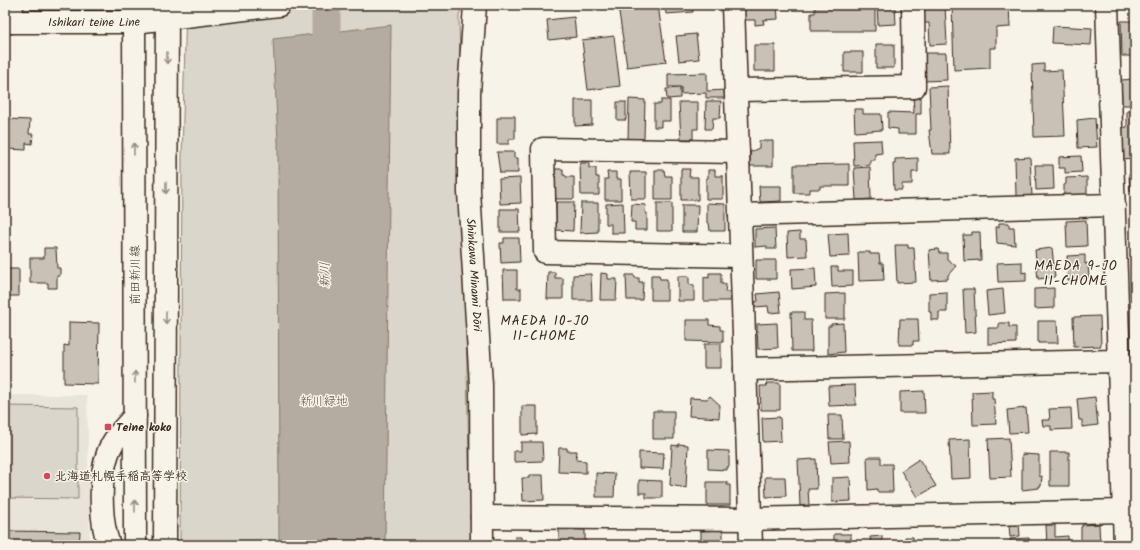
<svg xmlns="http://www.w3.org/2000/svg" width="1140" height="550" font-family="Kalam,'Klee One',sans-serif">
  <rect width="100%" height="100%" fill="#f7f3e8"/>
  <filter id="ink" filterUnits="userSpaceOnUse"><feTurbulence type="fractalNoise" baseFrequency=".025" numOctaves="2"/><feDisplacementMap in="SourceGraphic" scale="8" xChannelSelector="R" yChannelSelector="G"/><feConvolveMatrix kernelMatrix="1 2 1 2 8 2 1 2 1" color-interpolation-filters="sRGB"/></filter>
  <g filter="url(#ink)">
    <!-- built -->
    <path fill="#e9e4d9" d="M5,395H87L90,545H5Z"/>
    <!-- green -->
    <path fill="#dbd6cb" stroke="#8b8074" d="M186,5H462L459,16L471,545H180L182,156Z
      M5,406L78,407V499L5,498Z"/>
    <!-- water -->
    <path fill="#b4aca0" stroke="#84786c" d="M391,25L385,545H279L278,142L273,39Z"/>
    <g fill="none" stroke-linecap="round" stroke-linejoin="round">
      <!-- river -->
      <path stroke="#b4aca0" stroke-width="29" d="M326,72V5"/>
    </g>
    <!-- building -->
    <path fill="#c8c1b6" stroke="#3b2a1e" d="M618,5H658L666,62L627,67Z
      M665,5H692L693,12L666,14Z
      M743,5H777L778,19L763,20L764,24L755,25V20H744Z
      M815,5H875V31H811V13H815Z
      M877,5H895L896,24L878,25Z
      M918,5H945L947,44L930,45L929,23H920Z
      M952,5H1009L1010,27L996,28V48H990V68L954,70Z
      M574,17L576,37L549,40L547,20Z
      M1121,21H1135V56H1122Z
      M1053,26L1092,28L1091,45L1052,43Z
      M696,34L699,59L679,61L676,36Z
      M614,36L620,86L588,90L582,40Z
      M876,44H894V68H876Z
      M754,45H775V71H754Z
      M844,52H863V72H844Z
      M924,53H946L947,80L925,81Z
      M1044,64V71L1062,70L1065,136L1034,137L1032,65Z
      M707,73V91L726,90V98H706V93L681,94V87H668V74Z
      M1135,79V105H1122L1121,80Z
      M948,86L950,154H932L929,130H931L929,87Z
      M680,88V98L667,99L666,89Z
      M913,93H921V114H916V134H898V129L888,128V112L914,113Z
      M629,99L645,100L644,139H628Z
      M575,100H592V125L575,126Z
      M661,100H670V121H661V127H654V104H661Z
      M706,101H721L720,118H713L712,129H705Z
      M617,102H626V120H617Z
      M679,102H698V129H693V139H681Z
      M854,109H863V114H881L882,130L855,132Z
      M1127,111H1135V158L1121,159L1119,128L1127,127Z
      M501,116H515V139H509V144H497V118H501Z
      M1095,118L1097,147L1078,148L1077,120Z
      M7,119L30,120L29,134H33L32,144L26,143V150L8,149Z
      M881,140L882,153L875,154V160H870V165L854,166L853,141Z
      M759,141H773V166H750V152L759,148Z
      M497,152H514V158H518V173H500Z
      M1081,156L1082,172L1065,173V168H1059V157Z
      M1030,157L1032,196H1016L1015,158Z
      M918,158V172H912V184H902V190H894L893,164H895V159Z
      M580,163H589V168H596V177H599V195H581Z
      M849,164V186H820V189H810V193H794V165Z
      M1035,165H1053L1054,189L1036,190Z
      M870,167L871,199L856,200L854,168Z
      M555,169H563V175H565L566,177H574V199H556L553,184H555Z
      M681,169H690L689,177H698V200H681Z
      M655,170H664L665,176H672V200H655Z
      M708,170H715V176H723V199H706V178H708Z
      M607,172H616V179H621V200H605V179H608Z
      M630,172H646V199H631Z
      M1129,174H1135V191H1130Z
      M1087,177V195L1064,196V185L1066,184V178Z
      M520,178L521,203L500,204L499,179Z
      M759,186H781V201L760,202Z
      M556,202H574L573,231L556,230Z
      M581,203H598V232L580,233Z
      M623,203L624,233H611V224H606V204Z
      M657,203H672V231H657Z
      M707,203L725,204V231H710L709,223H707Z
      M632,204L646,205L645,212L647,213V230H635V222H631Z
      M682,205H698L697,232H682Z
      M500,209H519L520,232H500Z
      M1086,220L1087,246L1067,247L1066,221Z
      M999,223H1009V227H1014L1015,245L997,243L996,227H999Z
      M775,228L776,249H767V246L755,247V229Z
      M800,232V239H806L807,256L788,257L787,233Z
      M972,232H980L981,260L964,261L963,235H972Z
      M848,233L849,256L830,257L828,234Z
      M504,238H519L520,262L501,263L500,243H504Z
      M895,245H908V248H914L916,282L897,283Z
      M44,248H56L57,268H60V276H57V288H48V283H30V258H44Z
      M1052,248L1055,277L1038,279L1035,250Z
      M938,249L939,253H947V259L956,266L948,275V279L931,280L929,250Z
      M858,252H870V254H879L880,263H883L884,280L859,281Z
      M1085,255V264L1088,263L1089,278L1068,281L1067,256Z
      M756,260H776V279H756Z
      M1022,262V273L1026,272V281L998,282L997,263Z
      M831,267H838V271H853V286L832,287Z
      M815,268L816,287L792,289L791,269Z
      M6,269H19V296H5Z
      M503,270H517V289H521V299H504Z
      M548,272H555V278H563V299H547Z
      M601,273L608,274V279H617L616,300H600Z
      M709,273H721V284H726L725,292H730V301H704V277L709,278Z
      M591,274L592,300H573V275Z
      M626,275H634L635,278H639V282H643L642,300H627Z
      M651,275H659L660,279H667V300H651Z
      M678,276H689V285H694V301H678Z
      M1054,288V308L1034,309V289Z
      M963,289H974L976,332L965,333Z
      M1003,289L1005,313L988,315L986,291Z
      M779,292L781,312L769,313L768,306L755,307V302L758,301L757,294Z
      M947,292V312H939V320H931V312H929V293Z
      M845,293V319H825V294Z
      M791,312H804V320H811L812,351H792Z
      M1100,316L1101,346L1074,347L1073,317Z
      M900,319H918L919,341H913V345H899Z
      M686,320H709V325L720,326V330H723V342L686,341Z
      M1038,321H1057L1058,343H1038Z
      M69,322L99,323L98,384L64,383V345L69,346Z
      M777,323L778,348L758,349L757,324Z
      M843,323L844,352L828,354V326H831V324Z
      M999,323H1009V327H1016V343L988,344V328H999Z
      M704,344H721V368H704Z
      M1133,349H1135V370H1131L1130,356H1133Z
      M766,383H780V410H761L760,386H767Z
      M855,385L856,405L829,406L828,386Z
      M924,391L925,413H900V392Z
      M992,391V399H994L996,424L973,425L972,392Z
      M710,396L720,405L719,418L689,416L690,398L707,399Z
      M1095,397L1098,425L1082,427V420H1079L1077,399Z
      M522,406H537V434L522,435Z
      M1026,408L1028,432L1009,433L1007,410Z
      M1071,408L1072,429L1051,430V426H1043L1042,420H1050L1049,409Z
      M653,411H674V439H653Z
      M828,415H842L843,439H829Z
      M780,417L781,441L763,442L762,418Z
      M1009,438L1011,477L990,478L988,439Z
      M970,439L971,478L951,479L949,440Z
      M849,441L850,462L831,463L829,442Z
      M521,442H542L543,461L514,462V451H521Z
      M678,444L688,445L686,488L670,485L672,445L678,446Z
      M559,448H567V451H577L576,460L586,461V473L558,472Z
      M708,450L729,451V467H727V470L708,469Z
      M639,452L664,453L663,469L639,468Z
      M1050,452H1069V486H1050Z
      M1022,454L1039,455V476H1042L1041,486H1039V488L1022,490Z
      M867,457H881V464H892L893,492H877V489L868,490Z
      M816,459L817,489H808L809,505L800,506L798,460Z
      M919,459L936,486L917,497L901,471Z
      M596,473L615,474L614,497H596Z
      M529,475H543L544,500L523,501L522,478H529Z
      M765,477H785L786,496L766,497Z
      M850,477L851,501L832,502V478Z
      M639,480L662,481V498H646V493H639Z
      M707,482H727V485H730V505H707Z
      M1019,524L1020,536L1010,537L1009,525Z
      M1099,524L1100,545H1081V527H1082V525Z
      M1046,525H1055V537L1068,536V545H1047Z
      M559,529L585,530V545H559Z
      M723,530V545H701V531Z
      M5,531L80,532L79,545H5Z
      M834,534H851V545H834Z
      M882,536V542H889L890,545H871L870,537Z
      M515,537H521V544L523,545H505L509,544V541H515Z
      M905,537H913L914,543L925,542L926,545H905Z
      M1029,538L1030,545H1011L1010,539Z
      M535,541H541V544L550,545H531L535,544Z"/>
    <g fill="none" stroke-linecap="round" stroke-linejoin="round">
      <!-- minor casing -->
      <g stroke="#3b2a1e" stroke-width="25">
        <g id="minor">
          <path id="s1" d="M475,5L469,93V192L481,385L482,545"/>
          <path d="M733,5L751,545"/>
          <path d="M1107,5L1125,545"/>
          <path d="M11,22L12,5"/>
          <path d="M736,90L914,87L913,5"/>
          <path d="M738,152L543,149L545,252L741,256"/>
          <path d="M740,215L1114,205"/>
          <path d="M745,369L1119,361"/>
          <path d="M482,517L751,519L1124,511"/>
          <path d="M109,545C100,522 99,477 108,453C113,439 125,427 135,416"/>
        </g>
      </g>
      <!-- major casing -->
      <g stroke="#3b2a1e" stroke-width="25">
        <g id="major">
          <path d="M134,5L135,545"/>
          <path id="s2" d="M5,22H134L279,5"/>
          <path d="M165,545L167,5"/>
        </g>
      </g>
      <!-- minor -->
      <use href="#minor" stroke="#f7f3e8" stroke-width="22"/>
      <!-- major -->
      <use href="#major" stroke="#f7f3e8" stroke-width="22"/>
    </g>
    <!-- one-way arrows -->
    <defs><path id="oneway-shaft" d="M-6 0H5M1.5-3L5.5 0L1.5 3" fill="none" stroke-width="1.6" stroke-linecap="round" stroke-linejoin="round"/></defs>
    <g stroke="#998e83">
      <use href="#oneway-shaft" transform="translate(167 58) rotate(90)"/>
      <use href="#oneway-shaft" transform="translate(134 149) rotate(-90)"/>
      <use href="#oneway-shaft" transform="translate(166 188) rotate(90)"/>
      <use href="#oneway-shaft" transform="translate(166 318) rotate(90)"/>
      <use href="#oneway-shaft" transform="translate(135 377) rotate(-90)"/>
      <use href="#oneway-shaft" transform="translate(135 506) rotate(-90)"/>
    </g>
  </g>
  <!-- markers -->
  <g fill="#d1495b" stroke="#f7f3e8" stroke-width="1.5">
    <rect x="104" y="423" width="8" height="8" rx="2"/>
    <circle cx="47" cy="476" r="4"/>
  </g>
  <g text-anchor="middle" dominant-baseline="central" stroke-width="3" stroke-linejoin="round" paint-order="stroke">
    <!-- street labels -->
    <g font-size="12" fill="#3b2a1e" stroke="#f7f3e8">
      <text stroke="none"><textPath href="#s2" startOffset="89">Ishikari teine Line</textPath></text>
      <text transform="translate(135 275) rotate(-90)">前田新川線</text>
      <text stroke="none"><textPath href="#s1" startOffset="270">Shinkawa Minami Dōri</textPath></text>
    </g>
    <!-- park labels -->
    <g font-size="12" fill="#5b4c41" stroke="#f7f3e8">
      <text x="324" y="401">新川緑地</text>
    </g>
    <!-- poi labels -->
    <g font-size="12" font-weight="bold" fill="#3b2a1e" stroke="#f7f3e8" text-anchor="start">
      <text x="116" y="427">Teine koko</text>
      <text x="55" y="476">北海道札幌手稲高等学校</text>
    </g>
    <!-- neighbourhood labels -->
    <g font-size="13" letter-spacing="1" fill="#3b2a1e" stroke="#f7f3e8">
      <text x="1076" y="266">MAEDA 9-JO<tspan x="1076" dy="15">11-CHOME</tspan></text>
      <text x="545" y="321">MAEDA 10-JO<tspan x="545" dy="15">11-CHOME</tspan></text>
    </g>
    <!-- water labels -->
    <g font-size="13" font-style="italic" fill="#5f5145" stroke="#f7f3e8">
      <text transform="translate(325 275) rotate(-90)">新川</text>
    </g>
  </g>
  <!-- margin -->
  <rect width="1140" height="550" fill="none" stroke="#f7f3e8" stroke-width="20"/>
  <rect x="10" y="10" width="1120" height="530" fill="none" stroke="#3b2a1e" stroke-width="1.5" filter="url(#ink)"/>
</svg>
